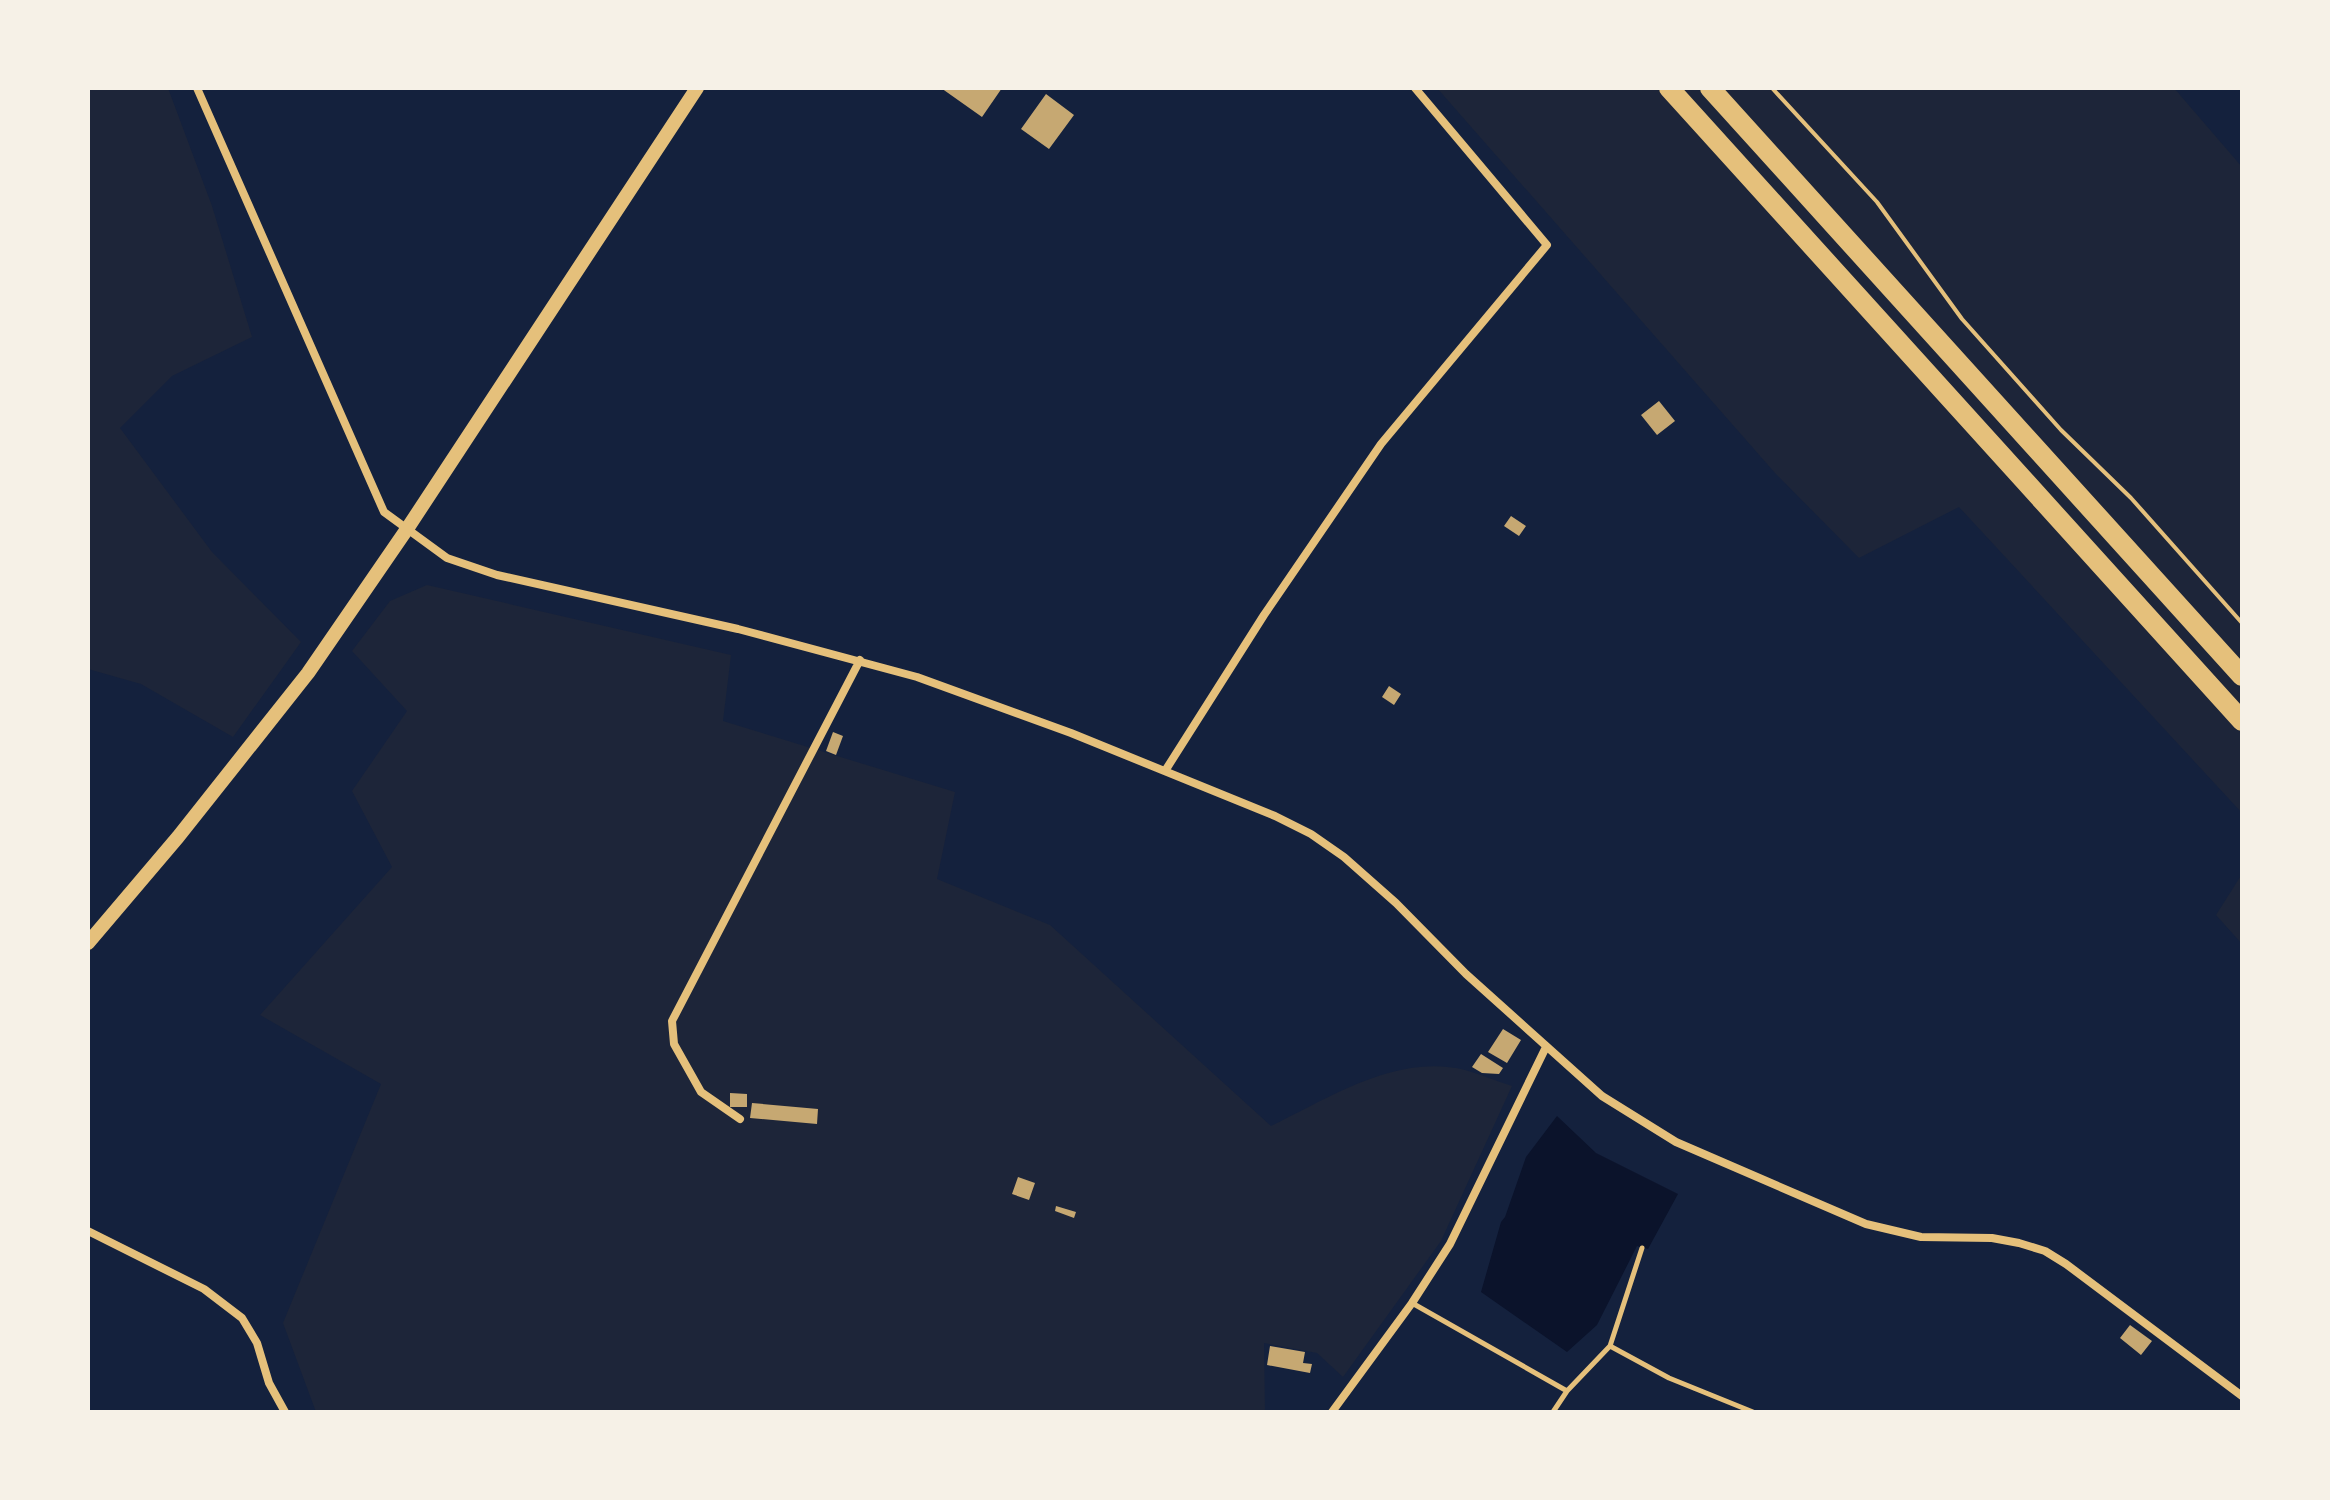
<svg xmlns="http://www.w3.org/2000/svg" width="2330" height="1500" font-family="'Source Serif 4',serif">
  <rect width="100%" height="100%" fill="#14213d"/>
  <!-- green -->
  <path fill="#1d2539" d="M88,88H168L212,206L252,337L172,376L120,428L212,552L301,642L233,737L141,684L88,669Z
    M1437,88H2174L2242,167V813L1959,507L1859,558L1775,473Z
    M427,585L731,655L723,721L955,792L937,879L1050,925L1271,1126C1329,1098 1397,1053 1465,1070C1480,1074 1496,1081 1512,1086L1441,1241L1343,1377L1317,1353L1264,1343L1265,1412H316L283,1323L381,1084L260,1015L392,867L352,791L407,711L352,651L390,601Z
    M2242,874V944L2216,915Z"/>
  <!-- water -->
  <path fill="#0b132b" d="M1557,1116L1596,1153L1678,1194L1648,1249L1637,1246L1597,1325L1567,1352L1481,1292L1501,1222L1505,1217L1526,1157Z"/>
  <!-- building -->
  <path fill="#c6a872" d="M941,88H1002L982,117Z
    M1046,94L1074,115L1049,149L1021,129Z
    M1659,401L1675,421L1657,435L1641,415Z
    M1511,516L1526,526L1519,536L1504,526Z
    M1389,686L1401,694L1394,705L1382,697Z
    M833,732L843,736L836,755L826,751Z
    M1503,1029L1521,1040L1507,1063L1488,1052Z
    M1481,1054L1503,1068L1499,1074L1482,1073L1472,1067Z
    M730,1093L747,1094V1107H730Z
    M752,1103L818,1109L817,1124L750,1118Z
    M1018,1177L1035,1183L1029,1200L1012,1194Z
    M1056,1206L1076,1212L1074,1218L1055,1211Z
    M2130,1325L2152,1341L2141,1355L2120,1338Z
    M1270,1346L1305,1352L1303,1363L1312,1364L1310,1373L1267,1365Z"/>
  <g fill="none" stroke-linecap="round" stroke-linejoin="round">
    <!-- path -->
    <path stroke="#e5c07b" stroke-width="4" d="M1772,88L1877,202L1962,319L2061,430L2131,498L2242,623"/>
    <!-- service -->
    <path stroke="#e5c07b" stroke-width="5" d="M1412,1303L1567,1391
      M1610,1346L1642,1248
      M1553,1412L1567,1391L1610,1346L1669,1378L1753,1412"/>
    <!-- minor -->
    <path stroke="#e5c07b" stroke-width="8" d="M197,88L384,512L447,558L497,575L738,629L917,677L1071,733L1275,816L1311,834L1344,857L1396,903L1466,974L1602,1096L1676,1142L1866,1224L1921,1237L1992,1238L2019,1243L2045,1251L2066,1264L2242,1396
      M1165,771L1264,615L1381,444L1547,245L1415,88
      M740,1119L701,1092L674,1044L672,1021L860,660
      M88,1231L204,1289L242,1318L257,1343L269,1383L285,1412
      M1332,1412L1412,1303L1450,1244L1546,1047"/>
    <!-- tertiary -->
    <path stroke="#e5c07b" stroke-width="14" d="M88,943L178,837L308,673L407,529L697,88"/>
    <!-- motorway -->
    <path stroke="#e5c07b" stroke-width="20" d="M1669,88L2242,721
      M1710,88L2242,676"/>
  </g>
  <!-- border -->
  <rect width="2330" height="1500" fill="none" stroke="#f6f1e7" stroke-width="180"/>
</svg>
